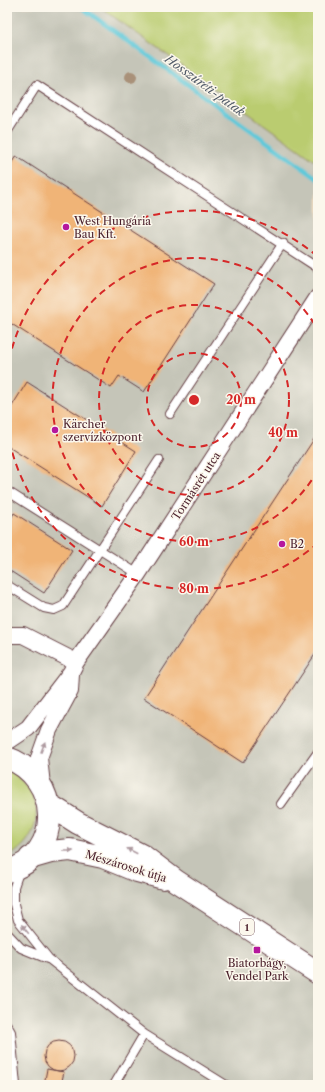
<svg xmlns="http://www.w3.org/2000/svg" width="325" height="1092" font-family="'Libre Caslon Text',serif">
  <rect width="100%" height="100%" fill="#fbf7ec"/>
  <filter id="ink" filterUnits="userSpaceOnUse"><feTurbulence type="fractalNoise" baseFrequency=".025" numOctaves="2"/><feDisplacementMap in="SourceGraphic" scale="8" xChannelSelector="R" yChannelSelector="G"/><feConvolveMatrix kernelMatrix="1 2 1 2 8 2 1 2 1" color-interpolation-filters="sRGB"/></filter>
  <filter id="wash" filterUnits="userSpaceOnUse"><feTurbulence type="fractalNoise" baseFrequency=".012" numOctaves="4" result="noise"/><feDisplacementMap in="SourceGraphic" scale="16" xChannelSelector="R" yChannelSelector="G"/><feGaussianBlur stdDeviation="0.9" result="paint"/><feColorMatrix in="noise" values="0 0 0 0 0 0 0 0 0 0 0 0 0 0 0 0 0 1.4 0 .05"/><feComposite in="paint" operator="in"/></filter>
  <g filter="url(#wash)">
    <rect width="100%" height="100%" fill="#f3ddc0"/>
    <!-- industrial -->
    <path fill="#c5c5b8" d="M7,7H100L318,163V1085H7Z"/>
    <!-- green -->
    <path fill="#bacc6f" stroke="#82764d" d="M100,7H318V163Z
      M7,771C47,790 45,838 7,857Z"/>
    <g fill="none" stroke-linecap="round" stroke-linejoin="round">
      <!-- stream -->
      <path stroke="#5fc9da" stroke-width="4.5" d="M81,7L318,179"/>
    </g>
    <g id="blocks">
      <!-- building -->
      <path fill="#f0b477" d="M16,156L214,284L144,392L119,376L111,388L7,321V170Z
        M27,382L136,451L102,506L7,446V414Z
        M316,436L318,438V650L243,763L144,698Z
        M14,513L72,550L44,593L7,569V525Z
        M44 1056a15 15 0 1 1 30 0a15 15 0 1 1-30 0Z
        M47,1069L64,1072L61,1085H44Z"/>
    </g>
  </g>
  <g filter="url(#ink)">
    <use href="#blocks" fill-opacity="0" stroke="#633c41" stroke-width="1"/>
    <g fill="none" stroke-linecap="round" stroke-linejoin="round">
      <!-- service casing -->
      <g stroke="#633c41" stroke-width="10">
        <path id="service" d="M7,132L37,85L318,268
          M170,414L283,243
          M7,491L138,574
          M7,585L44,608L54,610L63,606L159,460
          M281,804L318,752
          M20,869L14,887V904L18,920L49,959L144,1034L226,1085
          M7,933L21,948L48,959
          M7,1025L11,1032L16,1085
          M114,1085L144,1034"/>
      </g>
      <!-- minor casing -->
      <g stroke="#633c41" stroke-width="18">
        <path id="minor" d="M7,635H23L76,662
          M7,742L28,728L71,672L76,662L138,574L318,297
          M42,785L39,758L49,730L70,691L71,674"/>
      </g>
      <!-- primary casing -->
      <g stroke="#633c41" stroke-width="24">
        <path id="primary" d="M7,758C61,776 65,856 7,871
          M48,804L78,823L143,856L176,881L318,973
          M30,858L51,852L70,850L103,857L137,871L163,878"/>
      </g>
      <!-- service -->
      <use href="#service" stroke="#fff" stroke-width="8"/>
      <!-- minor -->
      <use href="#minor" stroke="#fff" stroke-width="16"/>
      <!-- primary -->
      <use href="#primary" stroke="#fff" stroke-width="22"/>
    </g>
    <!-- trees -->
    <circle fill="#a99179" cx="131" cy="77" r="6"/>
    <!-- one-way arrows -->
    <defs><path id="oneway-solid" d="M-6-.8H1V-3.2L6.5 0L1 3.2V.8H-6Z"/></defs>
    <g fill="#ae9aa0">
      <use href="#oneway-solid" transform="translate(43 747) rotate(-69)"/>
      <use href="#oneway-solid" transform="translate(68 851)"/>
      <use href="#oneway-solid" transform="translate(132 851) rotate(-153)"/>
      <use href="#oneway-solid" transform="translate(25 929) rotate(-129)"/>
    </g>
  </g>
  <!-- distance rings -->
  <g fill="none" stroke="#d62828" stroke-width="2" stroke-dasharray="7 5">
    <circle cx="194" cy="400" r="47"/>
    <circle cx="194" cy="400" r="95"/>
    <path d="M318 470A142 142 0 1 1 318 330"/>
    <path d="M318 543A189 189 0 0 1 7 428M7 372A189 189 0 0 1 318 257"/>
  </g>
  <!-- markers -->
  <g fill="#b5179e" stroke="#fbf7ec" stroke-width="1.5">
    <circle cx="66" cy="227" r="4"/>
    <circle cx="55" cy="430" r="4"/>
    <circle cx="282" cy="544" r="4"/>
    <rect x="253" y="946" width="8" height="8" rx="2"/>
  </g>
  <g text-anchor="middle" dominant-baseline="central" stroke-width="3" stroke-linejoin="round" paint-order="stroke">
    <!-- shield labels -->
    <rect fill="#fbf7ec" stroke="#7f6065" stroke-width="1" x="240" y="919" width="14" height="16" rx="3"/>
    <g font-size="10" font-weight="bold" fill="#4a1f2b">
      <text x="247" y="927">1</text>
    </g>
    <!-- poi labels -->
    <g font-size="11" fill="#4a1f2b" stroke="#fbf7ec" text-anchor="start">
      <text x="74" y="221">West Hungária<tspan x="74" dy="13">Bau Kft.</tspan></text>
      <text x="63" y="424">Kärcher<tspan x="63" dy="13">szervízközpont</tspan></text>
      <text x="290" y="544">B2</text>
      <text x="257" y="963" text-anchor="middle">Biatorbágy,<tspan x="257" dy="13">Vendel Park</tspan></text>
    </g>
    <!-- street labels -->
    <g font-size="11" fill="#4a1f2b" stroke="#fbf7ec">
      <text transform="translate(196 486) rotate(-57)">Tormásrét utca</text>
      <text transform="translate(126 866) rotate(17)">Mészárosok útja</text>
    </g>
    <!-- water labels -->
    <g font-size="12" font-style="italic" fill="#515a68" stroke="#fbf7ec">
      <text transform="translate(205 85) rotate(36)">Hosszúréti-patak</text>
    </g>
  </g>
  <circle cx="194" cy="400" r="6" fill="#d62828" stroke="#fbf7ec" stroke-width="2"/>
  <g font-size="12" text-anchor="middle" font-weight="bold" fill="#d62828" stroke="#fbf7ec" stroke-width="3" stroke-linejoin="round" paint-order="stroke">
    <text x="241" y="404">20 m</text>
    <text x="283" y="437">40 m</text>
    <text x="194" y="546">60 m</text>
    <text x="194" y="593">80 m</text>
  </g>
  <!-- margin -->
  <rect width="325" height="1092" fill="none" stroke="#fbf7ec" stroke-width="24"/>
</svg>
